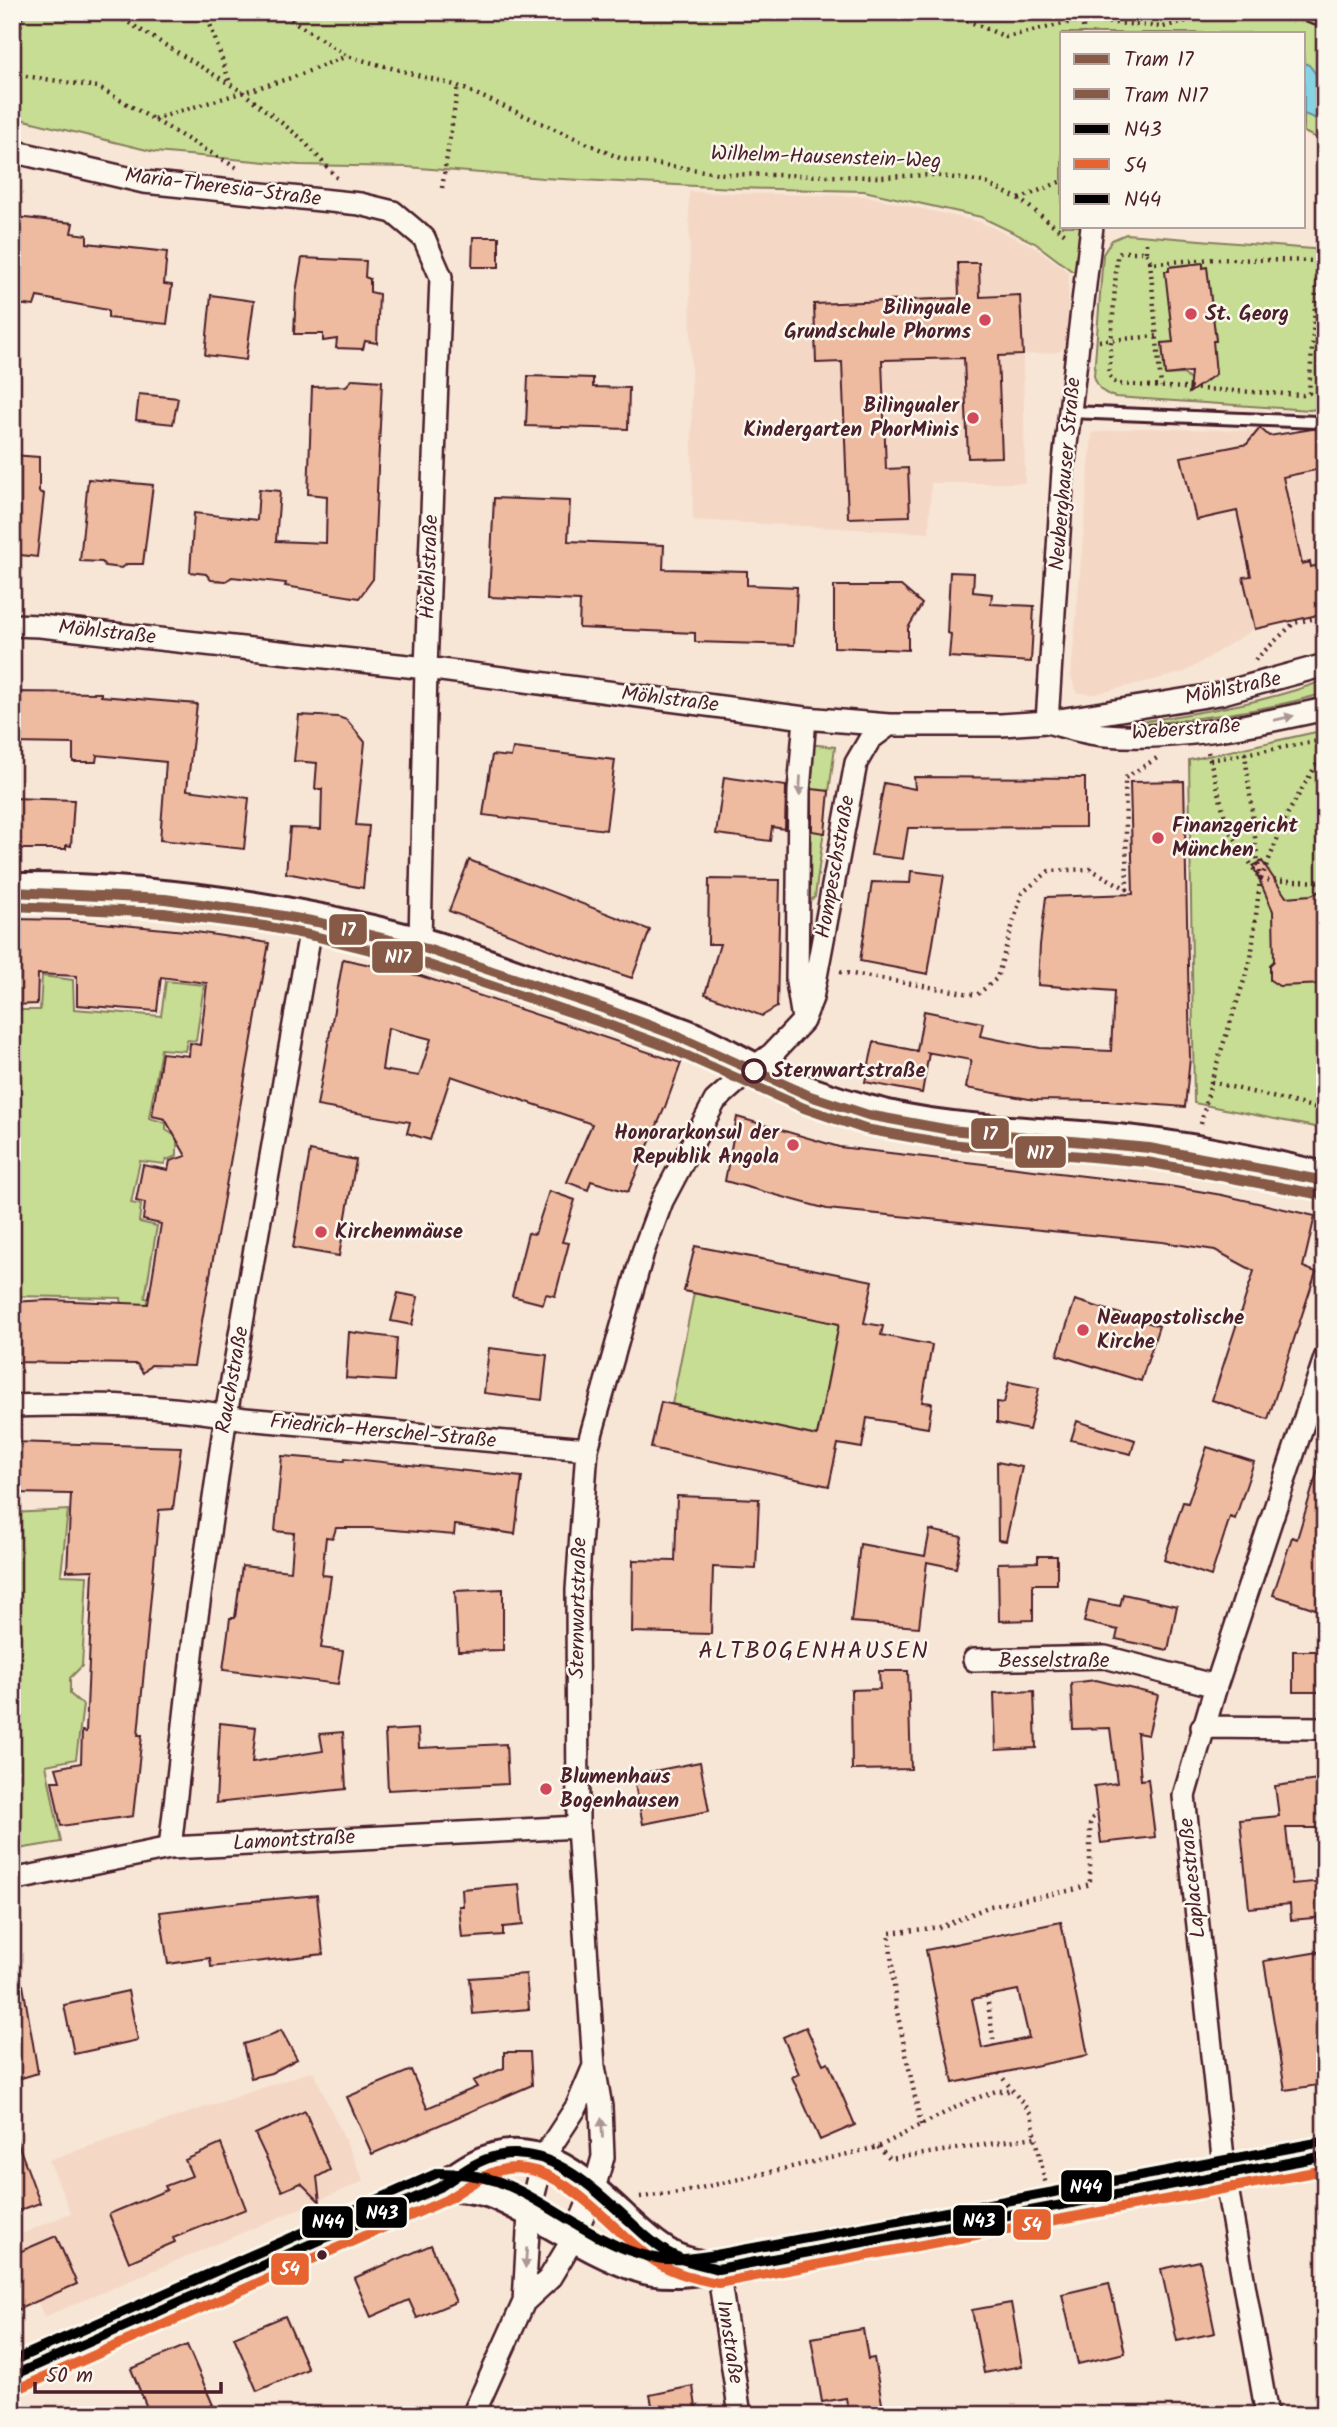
<svg xmlns="http://www.w3.org/2000/svg" width="1337" height="2427" font-family="Kalam,sans-serif">
  <rect width="100%" height="100%" fill="#f7e5d5"/>
  <filter id="ink" filterUnits="userSpaceOnUse"><feTurbulence type="fractalNoise" baseFrequency=".0143" numOctaves="2"/><feDisplacementMap in="SourceGraphic" scale="14" xChannelSelector="R" yChannelSelector="G"/><feConvolveMatrix kernelMatrix="1 2 1 2 8 2 1 2 1" color-interpolation-filters="sRGB"/></filter>
  <g filter="url(#ink)">
    <!-- built -->
    <path fill="#f4d8c5" d="M689,192L866,196L980,222L1033,246L1069,272L1067,340L1065,347L1058,352L1023,355L1025,483H931L929,533L693,520Z
      M1325,423V613L1254,629L1185,672L1095,694L1077,693L1071,677L1092,433L1137,428L1264,431L1268,434L1275,435L1324,427Z
      M313,2071L364,2181L44,2317L12,2238L71,2213L49,2160Z"/>
    <!-- green -->
    <path fill="#c6dd93" stroke="#887e5f" stroke-width="2" fill-rule="evenodd" d="M12,12H1283L1325,24V142L1304,132V33H1062V226H1102L1098,272L1072,271L1035,243L981,217L864,191L734,188L543,178L407,167L299,165L155,152L12,117Z
      M1126,234L1325,250V403L1316,409L1310,410L1115,397C1102,393 1098,388 1094,376L1103,254L1112,240ZM1202,263L1203,268H1207L1216,340L1208,342L1216,370L1204,377L1207,381L1204,383L1190,380L1184,374L1165,375L1162,344L1173,342L1166,271H1169V267Z
      M1325,680V693C1261,712 1195,719 1129,726L1128,724C1195,713 1262,704 1325,680Z
      M1325,730V1129L1194,1103L1189,760Z
      M809,744L835,747L815,897L805,904Z
      M42,976L73,980L74,1009L161,1016L166,981L204,985L196,1041L187,1040L185,1051L161,1049L149,1118L166,1123V1130L177,1137V1156L166,1160L164,1164L140,1161L131,1203L141,1205L139,1222L157,1226L145,1298L161,1301L123,1310L121,1298L12,1296V1010H40Z
      M694,1293L839,1324L817,1436L672,1404Z
      M68,1510L61,1575L87,1576L82,1666L70,1678V1694L83,1705L76,1759L46,1765L61,1842L12,1850V1513Z"/>
    <!-- water -->
    <path fill="#86d4e3" stroke="#6e8c99" stroke-width="2" d="M1304,63L1309,65L1325,86V122L1304,114Z"/>
    <!-- building -->
    <path fill="#eebba0" stroke="#4a1f2b" stroke-width="2" fill-rule="evenodd" d="M15,217L73,223L71,233L87,235V243L167,252L164,284L172,285L167,324L108,318V310L37,297L34,306L16,304L18,290L12,289V238Z
      M473,237H499V267H472Z
      M302,258L366,261L365,277L370,279V292L379,294L377,343L365,341L363,349L336,348L337,339L323,341V334H294L296,292Z
      M958,263H979L980,297L1020,295L1023,355L998,356L1002,457L968,458L964,358L882,360L886,469L908,468L910,516L848,518L842,362L816,363L814,304L959,298Z
      M1203,263V268L1207,267L1216,341H1213L1216,374L1189,393L1191,372L1165,375L1162,343L1173,342L1165,271H1169V267Z
      M211,295L254,301L246,360L205,355Z
      M528,376L593,378V387L629,388L628,429L526,426Z
      M353,379L382,381L373,579L359,598L285,586L286,583L232,577L226,581L211,580L206,574L190,572L194,513L257,520L259,489L280,491L276,541L326,543L327,496L308,494L312,387L346,386Z
      M139,394L178,398L173,424L136,420Z
      M1325,427V468L1283,477L1302,564L1310,562L1311,567L1325,563V604L1320,605L1322,614L1255,629L1243,577L1251,576L1237,511L1196,520L1181,457L1247,444L1260,428L1269,436Z
      M12,455L39,457V492L44,494L37,557L12,554Z
      M88,479L153,485L143,564H127L122,568L105,566L102,562L80,561Z
      M494,498L570,501L568,541L664,545L663,569L747,571V585L797,587L794,645L695,642V633L579,628L580,601L489,597Z
      M950,572L974,573L973,592L992,594L991,604L1034,606L1031,662L949,657L951,634L947,633Z
      M834,586H901L922,604L908,628V650L834,647Z
      M12,692L101,693V696L197,704L187,790L249,798L244,849L160,840L166,762L97,755L96,762H73V744L12,743Z
      M299,715L338,717L347,720L365,742L356,825L369,826L363,888L286,873L290,828L321,829L322,789H315L317,763L294,761Z
      M513,748L615,760L606,830L483,815L492,755L511,757Z
      M724,777L786,786L785,829L772,827L770,841L716,834Z
      M914,777L1085,778V827L908,828L903,859L871,855L884,783L915,789Z
      M1184,781L1190,1058L1185,1107L1107,1101L1035,1100L966,1088L971,1060L926,1052L929,1053L922,1093L865,1082L874,1042L917,1051L924,1011L983,1023L980,1036L1040,1048L1111,1051L1114,991L1038,985L1040,945L1046,897L1133,894L1130,782Z
      M812,789L829,791L825,833L812,831Z
      M12,798L74,800L71,846L66,845V849H12Z
      M469,860L650,930L632,978L577,960L449,911Z
      M1262,861L1286,897L1311,895L1325,889V984L1279,986L1270,980V965L1274,961L1273,911L1253,866Z
      M911,871L944,875L928,974L860,961L872,882L910,883Z
      M709,879L780,880L777,1007L762,1016L705,994L720,944H708Z
      M12,919L70,920L196,932L269,943L194,1366L151,1365L143,1373L137,1364L12,1362V1302L48,1300L148,1304L161,1224L143,1220L145,1203L136,1201L143,1165L168,1170L170,1161L186,1156L165,1119L152,1116L162,1053L189,1056L190,1043L200,1045L207,983L161,977L157,1011L77,1005V976L38,974L37,1004L12,1005Z
      M343,959L421,976L681,1063L665,1107L628,1192L591,1181L588,1190L567,1182L592,1124L451,1076L430,1140L407,1133L410,1122L317,1106ZM388,1028L431,1039L419,1076L382,1070Z
      M737,1117L839,1147L1169,1186L1222,1195L1315,1216L1303,1267L1316,1272L1268,1419L1212,1400L1254,1271L1215,1250L1162,1242L827,1209L725,1181Z
      M310,1151L356,1160L339,1256L293,1248Z
      M549,1191L575,1200L562,1242L569,1243L555,1296L546,1294L543,1304L512,1296L528,1233L535,1234Z
      M695,1246L873,1281L864,1323L883,1326L881,1335L932,1345L922,1402L932,1403L928,1428L867,1418L862,1448L838,1444L829,1486L651,1448L661,1402L817,1436L839,1324L684,1291Z
      M398,1293L418,1297L412,1325L391,1321Z
      M1075,1300L1159,1326L1141,1381L1057,1355Z
      M349,1332L397,1338L394,1381L346,1378Z
      M489,1348L547,1355L542,1400L484,1393Z
      M1009,1382L1039,1388L1029,1430L997,1423V1402L1004,1403Z
      M1077,1421L1135,1440L1131,1454L1071,1440Z
      M12,1442L181,1447L173,1509L159,1510L138,1735H142L133,1816L61,1826L52,1781H60L56,1768L81,1763L82,1731L86,1732L93,1570L67,1571L71,1494L12,1493Z
      M1207,1447L1254,1462L1235,1519L1230,1517L1211,1576L1164,1560L1183,1502L1188,1503Z
      M282,1456L344,1461L345,1458L522,1477L515,1534L455,1525L454,1535L370,1528H336L333,1538L326,1537L322,1575L331,1576L321,1648L343,1651L338,1684L223,1670L230,1618H235L242,1566L291,1571L294,1533L275,1531Z
      M997,1462L1022,1467L1006,1541L998,1540Z
      M1320,1463L1325,1464V1612L1273,1595L1292,1537L1297,1539Z
      M677,1496L759,1499L756,1569L713,1567L711,1634L632,1632L633,1560L675,1561Z
      M930,1530L962,1537L956,1568L927,1562L919,1627L851,1622L860,1544L925,1556Z
      M1038,1556H1057V1584H1033V1620L999,1621L998,1563L1038,1562Z
      M503,1589V1650L458,1651L455,1591Z
      M1123,1594L1177,1606L1168,1650L1116,1639L1118,1630L1084,1622L1089,1600L1120,1606Z
      M1293,1651H1325V1692H1293Z
      M879,1671H908L911,1769L852,1770L851,1690L880,1689Z
      M1096,1680L1158,1695L1148,1735L1137,1733L1141,1780L1148,1779L1155,1837L1101,1843L1094,1786L1117,1783L1110,1728L1073,1729L1071,1683Z
      M1034,1691L1036,1748L996,1750L994,1693Z
      M220,1723L256,1727L252,1762L323,1751L320,1734L343,1732L346,1789L216,1803Z
      M418,1729L419,1748L506,1744L508,1784L388,1790L385,1731Z
      M700,1762L709,1811L643,1824L633,1775Z
      M1325,1779V1828H1286L1292,1884L1325,1881V1917L1291,1920L1290,1904L1249,1908L1240,1820L1279,1816L1275,1786Z
      M519,1884L523,1925L503,1927V1935L462,1938L459,1906H463L462,1889Z
      M317,1895L323,1954L211,1967L210,1958L168,1964L160,1912L242,1902Z
      M1061,1922L1088,2055L953,2083L926,1950ZM1018,1990L1029,2038L982,2048L972,1999Z
      M1325,1951V2084L1285,2090L1264,1961Z
      M526,1974L529,2009L473,2014L470,1978Z
      M23,1985L38,2073L12,2081V1986Z
      M128,1991L138,2040L74,2054L64,2005Z
      M806,2027L823,2064L828,2062L855,2125L820,2140L792,2077L799,2074L783,2037Z
      M281,2030L297,2059L271,2073L251,2078L243,2044L267,2037Z
      M504,2052H530L532,2085L372,2154L347,2097L411,2070L427,2108L477,2087L473,2081L504,2068Z
      M305,2111L330,2170L317,2177L320,2202L301,2183L282,2191L255,2134Z
      M14,2133L40,2203L12,2213V2134Z
      M221,2144L246,2209L173,2238L175,2242L129,2262L109,2214L167,2190L165,2186L192,2176L185,2160Z
      M56,2236L77,2284L12,2312V2255Z
      M431,2245L456,2302L417,2318L409,2300L371,2317L354,2278Z
      M1200,2261L1215,2333L1177,2341L1161,2269Z
      M1109,2283L1125,2353L1078,2364L1062,2294Z
      M1011,2303L1022,2366L984,2373L972,2310Z
      M285,2316L308,2369L257,2391L234,2337Z
      M863,2329L868,2359L874,2358L884,2415H849L846,2398L822,2402L811,2338Z
      M187,2345L213,2405L191,2415H150L131,2369Z
      M693,2386L697,2415H654L650,2395Z"/>
    <g fill="none" stroke-linecap="round" stroke-linejoin="round">
      <!-- service casing -->
      <g stroke="#4a1f2b" stroke-width="16">
        <path id="service" d="M1070,412L1317,422"/>
      </g>
      <!-- minor casing -->
      <g stroke="#4a1f2b" stroke-width="26">
        <path id="minor" d="M1312,12L1325,16
          M12,151L144,182L360,204L393,212L424,238L441,277L426,668L420,941
          M1092,226L1063,470L1047,722C1066,727 1086,734 1105,735C1179,741 1253,725 1325,709
          M12,625L40,626L426,668L805,718L889,725H1001L1047,722L1219,694L1325,665
          M803,1019L797,982L799,791L805,718
          M12,1406C90,1404 169,1404 245,1419L587,1449
          M974,1660L1105,1657L1216,1686
          M1202,1727L1325,1728
          M170,1848L194,1637L226,1415L313,915
          M12,1880L170,1848L578,1827
          M718,2269L740,2415
          M524,2302L549,2279L573,2239L594,2189L603,2157L601,2107L594,2066L578,1827L577,1590L587,1449L643,1252L662,1201L715,1101L750,1070L772,1054L803,1021L812,998L856,763L870,739L889,725
          M473,2415L524,2302L529,2214L543,2158L577,2106L594,2066
          M1267,2415L1225,2176L1184,1796L1216,1686L1325,1358"/>
      </g>
      <!-- tertiary casing -->
      <g stroke="#4a1f2b" stroke-width="32">
        <path id="tertiary" d="M12,887C149,886 284,905 416,940C455,950 494,965 532,979C583,997 635,1014 686,1033C712,1043 735,1057 759,1069C794,1086 830,1099 868,1109C948,1132 1034,1129 1117,1138C1187,1145 1256,1160 1325,1176
          M440,2187C458,2188 477,2189 493,2195C543,2216 586,2251 638,2268C663,2277 692,2272 718,2269L1325,2156
          M12,2376L440,2187C451,2180 461,2172 472,2166C534,2131 582,2178 625,2218C641,2232 657,2248 676,2257C685,2261 697,2263 707,2266"/>
      </g>
      <!-- path -->
      <path stroke="#4a1f2b" stroke-width="4.5" stroke-dasharray="2 5" stroke-linecap="butt" d="M111,12L241,91L301,138L337,178
        M206,12L230,83
        M279,12L347,56L458,86L622,159L724,174L880,177L933,175L984,182L1019,199L1068,236
        M947,12L1006,37L1080,20L1163,27L1221,12
        M1081,12L1084,33
        M12,74L98,87L237,168
        M15,75L22,12
        M154,119L294,77L347,56
        M442,188L458,86
        M1019,199L1062,181
        M1126,252H1146L1150,260L1154,263L1215,259L1318,261L1309,393L1303,395L1117,384L1112,380L1109,374L1117,257L1120,253Z
        M1146,252V243
        M1150,261L1161,387
        M1318,261L1319,253
        M1099,341L1157,336
        M1255,660L1294,623L1325,616
        M1208,752L1227,825L1258,876
        M1210,760L1325,740
        M1261,879L1288,813L1325,750
        M1260,880L1325,882
        M840,972L977,995L997,978L1022,893L1049,871L1090,869L1127,889L1125,778L1157,758
        M1211,1082L1325,1110
        M1201,1124L1211,1082L1251,959L1260,880L1245,753
        M987,1996L994,2045
        M999,2073L1031,2114L1046,2186
        M921,2125L896,2007L889,1933L941,1927L990,1906L1073,1890L1090,1884V1822L1097,1811
        M878,2147L890,2159L1035,2137
        M640,2197L679,2193L878,2147L966,2102L996,2091H1012"/>
      <!-- service -->
      <use href="#service" stroke="#fbf7ec" stroke-width="10"/>
      <!-- minor -->
      <use href="#minor" stroke="#fbf7ec" stroke-width="21"/>
      <!-- tertiary -->
      <use href="#tertiary" stroke="#fbf7ec" stroke-width="26"/>
      <!-- bus-1 casing -->
      <g stroke="#fbf7ec" stroke-width="16">
        <path id="bus-1" d="M12,2376L440,2187C458,2175 475,2161 496,2156C547,2145 588,2183 622,2214C637,2228 650,2242 667,2252C683,2262 701,2264 718,2269L1325,2156"/>
      </g>
      <!-- bus-2 casing -->
      <g stroke="#fbf7ec" stroke-width="16">
        <path id="bus-2" d="M18,2389L446,2200C463,2190 478,2177 497,2171C557,2152 610,2230 653,2260C672,2273 695,2279 718,2283L1325,2170"/>
      </g>
      <!-- bus-3 casing -->
      <g stroke="#fbf7ec" stroke-width="16">
        <path id="bus-3" d="M12,2361L438,2173C457,2173 478,2175 497,2181C550,2201 595,2245 651,2257C672,2262 695,2258 716,2255L1322,2142"/>
      </g>
      <!-- bus-1 -->
      <use href="#bus-1" stroke="#000" stroke-width="10"/>
      <!-- bus-2 -->
      <use href="#bus-2" stroke="#e66432" stroke-width="10"/>
      <!-- bus-3 -->
      <use href="#bus-3" stroke="#000" stroke-width="10"/>
      <!-- tram-1 casing -->
      <g stroke="#fbf7ec" stroke-width="16">
        <path id="tram-1" d="M12,892L165,899L266,913L317,922L427,949L608,1010L670,1033L810,1096L868,1115L950,1130L1149,1148L1325,1181"/>
      </g>
      <!-- tram-2 casing -->
      <g stroke="#fbf7ec" stroke-width="16">
        <path id="tram-2" d="M12,906L164,913L264,926L314,936L423,963L603,1023L665,1046L804,1108L865,1129L949,1144L1147,1162L1322,1195"/>
      </g>
      <!-- tram-1 -->
      <use href="#tram-1" stroke="#865a46" stroke-width="10"/>
      <!-- tram-2 -->
      <use href="#tram-2" stroke="#865a46" stroke-width="10"/>
    </g>
    <!-- one-way arrows -->
    <defs><path id="oneway-solid" d="M-6-.8H1V-3.2L6.5 0L1 3.2V.8H-6Z" transform="scale(1.75)"/></defs>
    <g fill="#ab9695">
      <use href="#oneway-solid" transform="translate(1284 718) rotate(-13)"/>
      <use href="#oneway-solid" transform="translate(800 786) rotate(93)"/>
      <use href="#oneway-solid" transform="translate(602 2128) rotate(-93)"/>
      <use href="#oneway-solid" transform="translate(526 2258) rotate(94)"/>
    </g>
  </g>
  <!-- markers -->
  <g fill="#d1495b" stroke="#fbf7ec" stroke-width="2.5">
    <circle cx="1191" cy="314" r="7"/>
    <circle cx="985" cy="320" r="7"/>
    <circle cx="973" cy="418" r="7"/>
    <circle cx="1158" cy="838" r="7"/>
    <circle cx="793" cy="1145" r="7"/>
    <circle cx="321" cy="1232" r="7"/>
    <circle cx="1083" cy="1330" r="7"/>
    <circle cx="546" cy="1789" r="7"/>
  </g>
  <circle fill="#fbf7ec" stroke="#4a1f2b" stroke-width="3.5" cx="754" cy="1071" r="11"/>
  <circle fill="#4a1f2b" stroke="#fbf7ec" stroke-width="2.5" cx="322" cy="2255" r="6"/>
  <g text-anchor="middle" dominant-baseline="central" stroke-width="5" stroke-linejoin="round" paint-order="stroke">
    <!-- street labels -->
    <g font-size="21" fill="#4a1f2b" stroke="#fbf7ec">
      <text transform="translate(826 158) rotate(2)">Wilhelm-Hausenstein-Weg</text>
      <text transform="translate(223 188) rotate(7)">Maria-Theresia-Straße</text>
      <text transform="translate(1066 474) rotate(-85)">Neuberghauser Straße</text>
      <text transform="translate(430 567) rotate(-88)">Höchlstraße</text>
      <text transform="translate(107 633) rotate(6)">Möhlstraße</text>
      <text transform="translate(1233 689) rotate(-12)">Möhlstraße</text>
      <text transform="translate(670 700) rotate(7)">Möhlstraße</text>
      <text transform="translate(1186 730) rotate(-4)">Weberstraße</text>
      <text transform="translate(836 867) rotate(-80)">Hompeschstraße</text>
      <text transform="translate(233 1380) rotate(-80)">Rauchstraße</text>
      <text transform="translate(383 1432) rotate(5)">Friedrich-Herschel-Straße</text>
      <text transform="translate(579 1608) rotate(-89)">Sternwartstraße</text>
      <text x="1054" y="1661">Besselstraße</text>
      <text transform="translate(294 1841) rotate(-3)">Lamontstraße</text>
      <text transform="translate(1193 1878) rotate(-96)">Laplacestraße</text>
      <text transform="translate(729 2342) rotate(81)">Innstraße</text>
    </g>
    <!-- poi labels -->
    <g font-size="21" font-weight="bold" fill="#4a1f2b" stroke="#fbf7ec" text-anchor="start">
      <text x="971" y="308" text-anchor="end">Bilinguale<tspan x="971" dy="24">Grundschule Phorms</tspan></text>
      <text x="1205" y="314">St. Georg</text>
      <text x="959" y="406" text-anchor="end">Bilingualer<tspan x="959" dy="24">Kindergarten PhorMinis</tspan></text>
      <text x="1172" y="826">Finanzgericht<tspan x="1172" dy="24">München</tspan></text>
      <text x="779" y="1133" text-anchor="end">Honorarkonsul der<tspan x="779" dy="24">Republik Angola</tspan></text>
      <text x="335" y="1232">Kirchenmäuse</text>
      <text x="1097" y="1318">Neuapostolische<tspan x="1097" dy="24">Kirche</tspan></text>
      <text x="560" y="1777">Blumenhaus<tspan x="560" dy="24">Bogenhausen</tspan></text>
    </g>
    <!-- stop labels -->
    <g font-size="21" font-weight="bold" fill="#4a1f2b" stroke="#fbf7ec" text-anchor="start">
      <text x="772" y="1071">Sternwartstraße</text>
    </g>
    <!-- quarter labels -->
    <g font-size="24" letter-spacing="2" fill="#4a1f2b" stroke="#fbf7ec">
      <text x="814" y="1651">ALTBOGENHAUSEN</text>
    </g>
  </g>
  <g stroke="#fbf7ec" stroke-width="2.5">
    <rect x="328" y="913" width="40" height="33" rx="7" fill="#865a46"/>
    <rect x="371" y="940" width="53" height="34" rx="7" fill="#865a46"/>
    <rect x="970" y="1117" width="40" height="33" rx="7" fill="#865a46"/>
    <rect x="1014" y="1135" width="53" height="34" rx="7" fill="#865a46"/>
    <rect x="1060" y="2169" width="53" height="34" rx="7" fill="#000"/>
    <rect x="355" y="2196" width="53" height="33" rx="7" fill="#000"/>
    <rect x="952" y="2204" width="54" height="33" rx="7" fill="#000"/>
    <rect x="301" y="2205" width="53" height="34" rx="7" fill="#000"/>
    <rect x="1012" y="2208" width="40" height="33" rx="7" fill="#e66432"/>
    <rect x="270" y="2252" width="40" height="34" rx="7" fill="#e66432"/>
  </g>
  <g font-size="19" text-anchor="middle" font-weight="bold" fill="#fff">
    <text x="348" y="936">17</text>
    <text x="398" y="963">N17</text>
    <text x="990" y="1140">17</text>
    <text x="1040" y="1159">N17</text>
    <text x="1086" y="2193">N44</text>
    <text x="382" y="2219">N43</text>
    <text x="979" y="2227">N43</text>
    <text x="328" y="2228">N44</text>
    <text x="1032" y="2231">54</text>
    <text x="290" y="2275">54</text>
  </g>
  <!-- margin -->
  <rect width="1337" height="2427" fill="none" stroke="#fbf7ec" stroke-width="42"/>
  <rect x="21" y="21" width="1295" height="2385" fill="none" stroke="#4a1f2b" stroke-width="2.5" filter="url(#ink)"/>
  <!-- legend -->
  <rect x="1060" y="32" width="245" height="196" fill="#fbf7ec" stroke="#b4a19f" stroke-width="2"/>
  <rect x="1074" y="54" width="35" height="10" fill="#865a46" stroke="#b4a19f" stroke-width="2"/>
  <text x="1124" y="66" font-size="21" fill="#4a1f2b">Tram 17</text>
  <rect x="1074" y="89" width="35" height="10" fill="#865a46" stroke="#b4a19f" stroke-width="2"/>
  <text x="1124" y="102" font-size="21" fill="#4a1f2b">Tram N17</text>
  <rect x="1074" y="124" width="35" height="10" fill="#000000" stroke="#b4a19f" stroke-width="2"/>
  <text x="1124" y="136" font-size="21" fill="#4a1f2b">N43</text>
  <rect x="1074" y="159" width="35" height="10" fill="#e66432" stroke="#b4a19f" stroke-width="2"/>
  <text x="1124" y="172" font-size="21" fill="#4a1f2b">54</text>
  <rect x="1074" y="194" width="35" height="10" fill="#000000" stroke="#b4a19f" stroke-width="2"/>
  <text x="1124" y="206" font-size="21" fill="#4a1f2b">N44</text>
  <!-- scale -->
  <path d="M35 2382v10h186v-10" fill="none" stroke="#4a1f2b" stroke-width="3.5"/>
  <text x="46" y="2382" font-size="21" fill="#4a1f2b" stroke="#fbf7ec" stroke-width="5" paint-order="stroke">50 m</text>
</svg>
